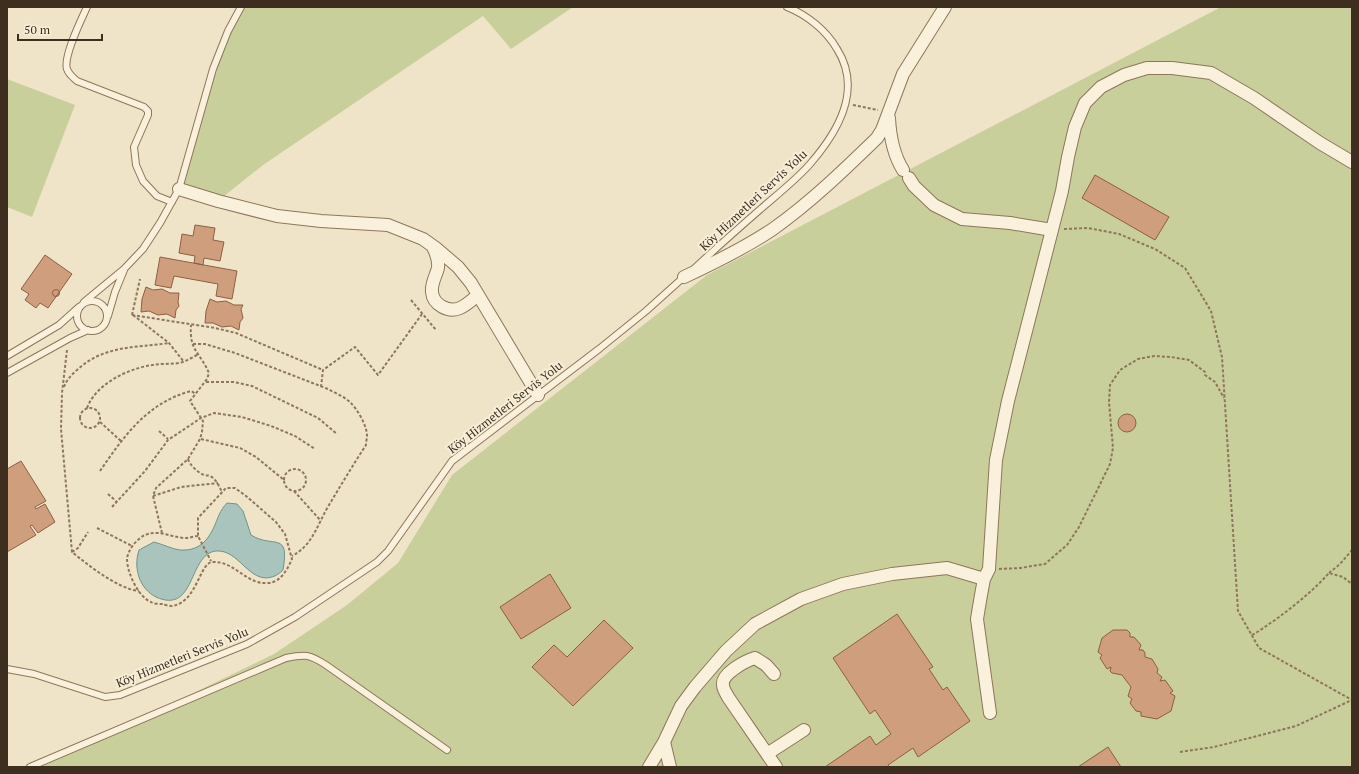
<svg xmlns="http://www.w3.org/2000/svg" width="1359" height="774" font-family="'PT Serif',serif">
  <rect width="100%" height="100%" fill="#f0e4c8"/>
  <!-- green -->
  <path fill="#c9cf9b" d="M241,7H573L511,49L483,16L263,165L218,201L179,189L213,69Z
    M1221,7H1352V767H41L274,654L347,605L398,563L452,475L707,275Z
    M7,79L75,105L32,217L7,207Z"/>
  <!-- water -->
  <path fill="#a9c4bc" stroke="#6f938a" d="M227,503L237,504L243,511L251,535C273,549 290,530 283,570C280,573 276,576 272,577C249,584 239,549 216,551C188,554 196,615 156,597C148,593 142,586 139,577C136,567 136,560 139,550L154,542C162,544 172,549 180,550C198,551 207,542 214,527C218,518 220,510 227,503Z"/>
  <!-- building -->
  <path fill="#cf9f7d" stroke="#8d5f41" d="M1095,175L1169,217L1155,240L1082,198Z
    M195,225L215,228L213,240L224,242L220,261L204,258L203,265L194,263L195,256L179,253L182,234L193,236Z
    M45,255L72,274L48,308L40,303L36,308L25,300L29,294L21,289Z
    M160,257L237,271L232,299L216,296L218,284L174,276L171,288L155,285Z
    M146,287L153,290L162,289L170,293H179L178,302L179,306L176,310L175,318L167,314L158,315L149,311L141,312L142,299Z
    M52.5 293a3.5 3.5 0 1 1 7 0a3.5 3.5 0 1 1-7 0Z
    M210,299L217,302L226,301L234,305H243L241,309L243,318L240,322L239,330L231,326L222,327L213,323H205L206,311Z
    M1118 423a9 9 0 1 1 18 0a9 9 0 1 1-18 0Z
    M21,461L46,501L35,507L36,509L45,504L55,522L38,533L32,525L30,526L36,535L7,552V469Z
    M550,574L571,608L521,639L500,607Z
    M897,614L933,667L929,669L943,690L947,687L970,721L918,757L913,748L888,765L889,767H825L870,736L876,745L891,734L875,710L870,714L833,658Z
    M604,620L633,648L573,706L532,667L554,645L567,657Z
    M1113,630H1127L1130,633V637H1134L1141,645L1139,650H1143L1145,653V657L1152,659L1158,669L1157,673L1162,677L1160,681L1165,680L1173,691L1170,693L1175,696L1171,711L1157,719L1141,716V712L1136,711L1130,703L1132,699L1128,696L1131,687L1122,675L1112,673L1110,671L1111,667L1107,669L1100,658L1102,655L1098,652L1102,638Z
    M1108,747L1121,767H1078Z"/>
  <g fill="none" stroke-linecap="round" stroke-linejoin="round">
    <!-- lane casing -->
    <g stroke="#8d765c" stroke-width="8">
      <path id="lane" d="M87,7C81,20 63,57 67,69C69,75 73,77 77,81L144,107L148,111V115L134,147L136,165L143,181L157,196L172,202
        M695,268C717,247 740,227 763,207C778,194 798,178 810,164C838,132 863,90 837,49C826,30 807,15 787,7
        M77 316a15 15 0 1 1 30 0a15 15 0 1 1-30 0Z
        M84,302L124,269L143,249L160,223L179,189L213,69L228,31L241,7
        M108,316L115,292L124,270
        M7,356L59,325L79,307
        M7,373L70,338L88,330
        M7,669L34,674L105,697L120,695L247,644L295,617L377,562L388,551L452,461L599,349L646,311L685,276
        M30,767L286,658C305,654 309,654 326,665L447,750"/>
    </g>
    <!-- street casing -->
    <g stroke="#8d765c" stroke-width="14">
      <path id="street" d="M889,118C890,137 893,154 903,170
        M909,178L914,186L934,205L962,219L1010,223L1052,230
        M179,189L218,201L277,216L321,221L388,225L423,239L437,249L458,267L471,283L538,395
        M433,247C436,253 439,260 438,268C436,276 431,283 432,292C433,305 449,313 460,308C467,305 473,299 478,295
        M684,277C714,263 745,248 773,229C811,202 844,170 877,138L882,130L903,74L945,7
        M984,579L981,595L977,619L990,713
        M774,674L766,665L755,658C745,661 721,674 723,685C723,689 726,693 728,697L776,767
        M767,754L804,730
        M649,767L664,742
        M670,767L664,742L681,706L695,687L726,651L755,624L801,599L843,584L892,574L947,568L984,579L989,569L996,460L1008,401L1062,191L1068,157L1075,127L1085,103L1101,87L1124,75L1147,68H1172L1211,73L1254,98L1320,143L1352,162"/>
    </g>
    <!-- path -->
    <path stroke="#8d765c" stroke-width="2" stroke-dasharray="3 2" stroke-linecap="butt" d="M853,105L878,110
      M1064,229L1088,228L1119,234L1155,249L1185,268L1211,311L1222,357L1238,611L1259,648L1352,700
      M411,300L436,330
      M132,315L215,328L236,333L323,370
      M132,315L140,279
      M133,315L169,343L184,362
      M193,344H205L235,353L328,389C335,393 343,396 350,402C357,409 367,425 367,436C367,438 366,442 366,445C353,465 341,485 329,505C317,525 313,545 292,556
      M67,350L62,393L61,429L72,552C88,565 118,589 139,591
      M206,382H234L252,386L318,418L337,434
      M64,387C66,381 71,375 77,370C104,345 135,348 169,343
      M321,387L323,370L355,347L378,375L422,314
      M80 418a10 10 0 1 1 20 0a10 10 0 1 1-20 0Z
      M87,408C96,384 127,369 152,365C162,363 173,365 183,362C188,360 193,357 197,355
      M100,422L121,441
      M159,431L168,439
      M201,439L240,448L256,457L284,480
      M188,459C190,465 197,472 204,475C206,476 208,475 210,476C216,479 219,486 222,492
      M284 480a11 11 0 1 1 22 0a11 11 0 1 1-22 0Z
      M100,471C124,436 147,403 191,391L196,394
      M294,491L321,521
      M108,494L117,502
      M153,496L181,487L218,483
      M112,507L145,471L168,440L201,418L214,413L242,417L271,426L295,436L315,449
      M97,528L132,546
      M162,533L153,496L156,488L188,459L200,439L202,432L203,421L190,401L207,379L209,373C200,352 189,351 191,325
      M198,536C194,536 190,538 186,538C172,538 159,529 145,535C137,539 128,549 127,559C127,572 138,597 151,602C154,604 159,604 163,604C165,605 169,606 172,606C198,602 199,562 213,562C235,561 246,585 268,583C281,582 287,570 292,559L285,534L276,522L246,496L235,488H226L198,518V536L211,561
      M72,552L78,548L88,532
      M999,569L1020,568L1045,564L1067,545L1079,527L1110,464L1113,448L1109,402L1110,385L1120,370L1138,359L1154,356L1171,357L1189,360L1205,372V375L1215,382L1224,398
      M1329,573L1340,564L1352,550
      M1252,635C1260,631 1267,625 1275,620C1294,606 1313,591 1329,573L1343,577L1352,584
      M1180,752L1214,747L1296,726L1352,700"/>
    <!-- lane -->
    <use href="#lane" stroke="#faf1dc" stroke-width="6"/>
    <!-- street -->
    <use href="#street" stroke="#faf1dc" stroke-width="12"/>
  </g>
  <g text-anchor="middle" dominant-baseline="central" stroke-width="4" stroke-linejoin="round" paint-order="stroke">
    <!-- street labels -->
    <g font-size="12" fill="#3d2e20" stroke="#f7eed8">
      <text transform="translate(753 200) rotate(-43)">Köy Hizmetleri Servis Yolu</text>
      <text transform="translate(505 407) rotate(-38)">Köy Hizmetleri Servis Yolu</text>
      <text transform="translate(182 657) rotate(-22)">Köy Hizmetleri Servis Yolu</text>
    </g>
  </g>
  <!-- border -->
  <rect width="1359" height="774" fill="none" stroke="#3d2e20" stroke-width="16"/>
  <!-- scale -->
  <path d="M18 34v6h84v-6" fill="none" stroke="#3d2e20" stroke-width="2"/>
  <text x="24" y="34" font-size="12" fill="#3d2e20" stroke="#f7eed8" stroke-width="3" paint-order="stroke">50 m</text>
</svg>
